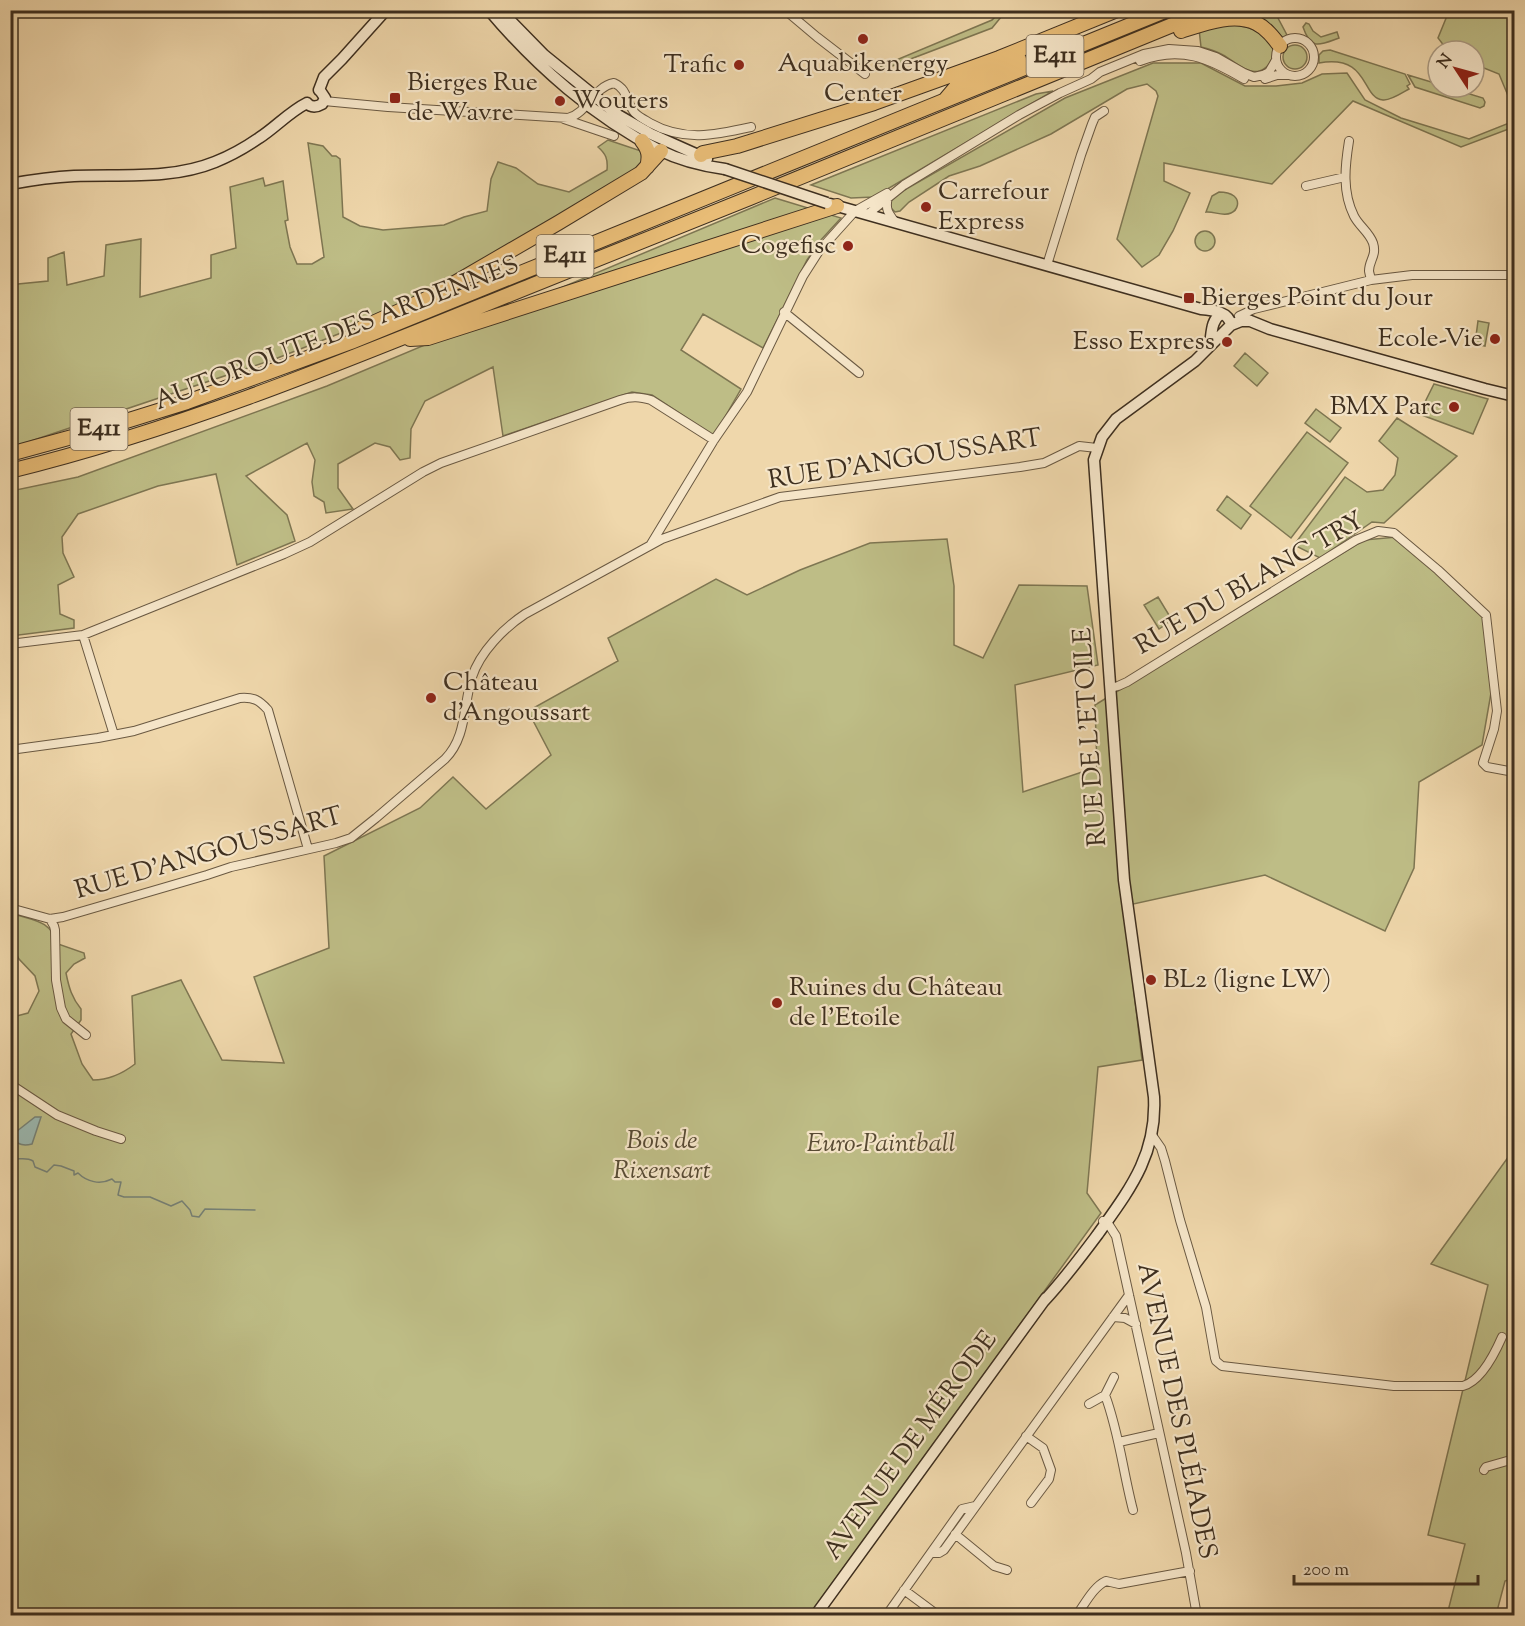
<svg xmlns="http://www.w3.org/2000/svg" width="1525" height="1626" font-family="'Sorts Mill Goudy',serif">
  <rect width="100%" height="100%" fill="#efd7ab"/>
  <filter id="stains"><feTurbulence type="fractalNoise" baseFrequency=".00333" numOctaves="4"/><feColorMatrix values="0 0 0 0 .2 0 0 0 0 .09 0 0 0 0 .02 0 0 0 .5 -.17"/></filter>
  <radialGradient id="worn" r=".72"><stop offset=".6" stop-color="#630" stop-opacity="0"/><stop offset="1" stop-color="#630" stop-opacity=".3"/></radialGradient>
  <!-- green -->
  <path fill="#bebd86" stroke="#7e7652" stroke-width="1.5" d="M1001,11H1006L992,28L879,71L877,68L992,20Z
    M1235,11H1278V18L1287,35L1282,39L1266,24L1218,18Z
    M1449,11H1514V110L1499,74L1474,64V51H1448L1438,38Z
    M1222,23C1244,26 1260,27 1274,47C1273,55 1272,63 1265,68C1251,79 1236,62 1223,55C1216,51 1209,49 1201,47L1199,29Z
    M1306,23L1309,24L1313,31L1321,37L1337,32L1339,38C1320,45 1311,51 1303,27Z
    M1283 57a12 12 0 1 1 24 0a12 12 0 1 1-24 0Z
    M1330,50L1405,74L1410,84L1407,86L1409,89C1402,93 1390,101 1383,100C1361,98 1370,54 1319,63V55L1323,51Z
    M1153,63H1201L1245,86H1276L1302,83L1322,74L1347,73L1365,100L1401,118L1469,139L1514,121V127L1461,147L1353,101L1272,184L1164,163V181L1190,193L1173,231L1159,255L1142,267L1117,239L1158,96L1156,91L1147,84L1127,89L1051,134L980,166L949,176L909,202L900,211L895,212L889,206L890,203L894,196L1065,98Z
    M1408,75L1438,84V87H1447L1483,98L1485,102L1484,106L1480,108L1415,87Z
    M1053,91L874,197L851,198L811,185L1036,94Z
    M608,140L641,151L642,161L634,170L483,262L384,316L275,359L22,444L11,447V292L18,284L48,281V258L64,252L67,285L104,276L106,245L141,239L140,297L211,278V255L236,248L230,187L263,178L265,186L283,181L288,220L285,221L290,247L297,264H312L324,257L308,143L323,146L332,156H336L340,159L343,217L360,226L383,230L444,225L464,217L487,211L491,179L498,162L516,168L538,184L569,192L607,170C608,159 606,154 598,147Z
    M1219,192C1224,192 1230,193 1234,196C1240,201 1238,210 1231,213C1223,217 1214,211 1206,212L1212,196Z
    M775,198L841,218L820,241L807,260L763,348L703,314L681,350L741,389L714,436L652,395L632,392L503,436L493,367L425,401L411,429L410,458L400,460L390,447L375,443L338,464V488L353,509L326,513L324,502L314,496L312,482L315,460L307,443L246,476L287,515L295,541L237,565L216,474L158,486L78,514L62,537L63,553L74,577L58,585L60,614L74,620V628L11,636V491L78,477L327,386Z
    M1195 241a10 10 0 1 1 20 0a10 10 0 1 1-20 0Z
    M1478,321L1489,323L1485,346L1475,344Z
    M1245,353L1268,373L1257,386L1234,366Z
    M1434,384L1488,399L1473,434L1419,414Z
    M1316,409L1341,428L1330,442L1305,423Z
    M1397,418L1457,456L1384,523L1372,522L1320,558L1294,545L1345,477L1367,492L1383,490L1395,475L1398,458L1379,441Z
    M1307,432L1348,463L1291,538L1250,506Z
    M1227,496L1251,515L1241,529L1217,510Z
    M1397,537L1489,619L1491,693L1482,745L1419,782L1414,868L1385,931L1265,875L1124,906L1142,1060L1098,1067L1087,1193L1101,1213L809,1615L11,1616L10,1016L13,1017L28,1013L39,991L35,976L19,959L13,948L17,915C38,921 50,922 58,944L84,953L85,958L74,964L66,973C69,988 72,998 81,1009V1020L71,1034L82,1064L93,1080C109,1080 122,1074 135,1064L132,996L181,980L222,1060L284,1063L254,977L329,948L324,856L420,808L453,777L486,809L551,755L528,711L618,661L608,638L716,579L747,595L800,570L870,543L947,539L954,586V645L983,658L1019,585L1087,586L1098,665L1015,685L1023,792L1097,767L1095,705L1364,540Z
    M1158,597L1172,620L1159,629L1144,605Z
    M1514,1149V1578L1505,1581L1496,1615H1447L1465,1544L1428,1535L1488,1285L1431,1264Z"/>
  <!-- water -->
  <path fill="#9bb8b0" stroke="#768176" stroke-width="1.5" d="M35,1117H41L32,1144C24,1146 19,1145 12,1139V1135Z"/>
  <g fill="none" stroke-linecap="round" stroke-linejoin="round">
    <!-- stream -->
    <path stroke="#768176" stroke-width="1.5" d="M10,1158C17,1161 25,1156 33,1161L35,1167L47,1172L54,1165L61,1166L74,1171V1175L78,1173C87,1182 100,1185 112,1179L115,1182H121L118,1195L124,1197H150L171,1206L182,1201L190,1210L192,1216L199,1217L205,1209L255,1210"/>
    <!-- street casing -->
    <g stroke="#6a5942" stroke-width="10">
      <path id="street" d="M785,10L817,37L865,74
        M1276 57a19 19 0 1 1 38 0a19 19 0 1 1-38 0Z
        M1140,61C1181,45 1210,59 1244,79
        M1265,79L1277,75H1287
        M324,101L388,107L568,118C588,113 593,87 614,83C629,90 625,102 635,113C639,117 645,120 650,123C684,142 715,135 751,127
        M564,119L614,136
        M1349,141C1345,166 1342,192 1354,216C1359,226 1369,232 1373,243C1377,256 1369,260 1369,271C1369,272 1371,279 1371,280
        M1306,186L1345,177
        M888,197C885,209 888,213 895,222
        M868,214L904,185L1019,115L1060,93L1091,79L1100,72L1144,54L1169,49L1198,51L1216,57L1244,73L1254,77L1263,75L1269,72L1276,60
        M1047,265L1081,155L1092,124L1095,117L1104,111
        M784,312L859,373
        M1239,316L1254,309L1371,280L1412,275H1514
        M651,544L714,440L747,392L803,276L819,251L855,211L887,193
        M83,635L114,735
        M10,644L83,635L284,554L310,542L423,472L441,463L620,400C632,396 640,397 651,400L714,440
        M1111,688L1118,686L1127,682L1356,540L1378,531L1394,533L1438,570L1486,615L1497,711L1494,729L1483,763L1487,767L1514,772
        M10,750L98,738L134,731L240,698C254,697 259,700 268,710L308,849
        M10,908L50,919L63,917L207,875L231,867L336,843L351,838L376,818L445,759C467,737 463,705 472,677C480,652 504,628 525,614L662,539L780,497L1020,467L1044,463L1079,446L1097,448
        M50,919L54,926L55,930L56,980L61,1008L66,1019L86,1035
        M10,1084L57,1115L96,1131L121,1139
        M1152,1135L1161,1148L1165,1161L1180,1220L1206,1307L1215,1358L1216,1361L1222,1366L1394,1386H1463C1481,1381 1495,1353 1502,1337
        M1103,1221L1109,1225L1116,1236L1186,1553L1197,1616
        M1113,1317L1125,1318L1136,1324
        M1105,1395C1119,1432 1123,1472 1133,1510
        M1089,1404L1105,1395L1114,1377
        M1026,1436L1043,1448L1051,1470L1049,1479L1031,1503
        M1119,1442L1159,1433
        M1484,1470L1486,1467L1514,1459
        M955,1534L994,1566L1007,1570
        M931,1553H939L944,1550L1129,1295
        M904,1590L939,1616
        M886,1616L962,1509L975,1506
        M1076,1616C1085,1604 1093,1587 1106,1581L1119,1584L1190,1571"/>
    </g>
    <!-- secondary casing -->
    <g stroke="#3e2f1f" stroke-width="13">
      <path id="secondary" d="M489,10C535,65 595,118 659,150C679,160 703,166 725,169
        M500,10L544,55L618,115L651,134L707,159
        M319,90L324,77L342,59L386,10
        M307,103C311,108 317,107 322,104L325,98L321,92L319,90
        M10,184C32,180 53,177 74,176C120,174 171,180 215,162C230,156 246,147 259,138C276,127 289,112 307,103
        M830,204L1201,309C1213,310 1229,312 1231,325
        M1243,318L1270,329L1485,389L1514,396
        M1210,344C1212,333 1211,320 1221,314
        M1043,1302C1063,1281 1080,1258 1098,1234C1130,1189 1157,1155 1154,1097L1124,880L1094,460L1102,437L1116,419L1195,361L1231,325L1241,321H1248
        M815,1616L1046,1298"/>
    </g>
    <!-- highway casing -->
    <g stroke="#3e2f1f" stroke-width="16">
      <path id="highway" d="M1181,31C1203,24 1233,12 1256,23C1266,28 1273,37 1280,46
        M945,100L956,87L1019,59
        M642,141C649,150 650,156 647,167
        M701,155L703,153L737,146L874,103L999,58L1117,10
        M362,328L424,300L458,281L558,223L641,173L661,151
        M410,339L428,338L837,206
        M10,454L94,431L187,402L351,342L1167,10
        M10,471C190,427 362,354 533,285C759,195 984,103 1209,10"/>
    </g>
    <!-- street -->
    <use href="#street" stroke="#f5e5c8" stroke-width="8"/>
    <!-- secondary -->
    <use href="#secondary" stroke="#f5e5c8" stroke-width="10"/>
    <!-- highway -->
    <use href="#highway" stroke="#e8bc76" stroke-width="14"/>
    <!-- secondary-bridge casing -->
    <g stroke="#3e2f1f" stroke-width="13" stroke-linecap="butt">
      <path id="secondary-bridge" d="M725,169L827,203"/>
    </g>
    <!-- secondary-bridge -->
    <use href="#secondary-bridge" stroke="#f5e5c8" stroke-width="10"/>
  </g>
  <!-- markers -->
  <g fill="#8f2418" stroke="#f5e5c8" stroke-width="2">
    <circle cx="863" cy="39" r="6"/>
    <circle cx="739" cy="65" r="6"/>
    <rect x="389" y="92" width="12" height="12" rx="3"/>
    <circle cx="560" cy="101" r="6"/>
    <circle cx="926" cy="207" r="6"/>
    <circle cx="848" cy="246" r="6"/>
    <rect x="1183" y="292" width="12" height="12" rx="3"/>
    <circle cx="1495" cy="339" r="6"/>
    <circle cx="1227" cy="342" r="6"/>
    <circle cx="1454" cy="407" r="6"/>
    <circle cx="431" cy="698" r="6"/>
    <circle cx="1151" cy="980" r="6"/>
    <circle cx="777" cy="1003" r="6"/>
  </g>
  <g text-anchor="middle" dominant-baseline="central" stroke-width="4.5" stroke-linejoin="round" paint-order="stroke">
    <!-- shield labels -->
    <g fill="#f5e5c8" stroke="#756652" stroke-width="1.5">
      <rect x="1026.5" y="35" width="57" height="42" rx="4.5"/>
      <rect x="536.5" y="235" width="57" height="42" rx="4.5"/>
      <rect x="70.5" y="408" width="57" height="42" rx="4.5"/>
    </g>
    <g font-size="24" font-weight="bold" fill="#3e2f1f">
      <text x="1055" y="56">E411</text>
      <text x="565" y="256">E411</text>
      <text x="99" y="429">E411</text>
    </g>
    <!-- poi labels -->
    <g font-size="26" fill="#3e2f1f" stroke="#f5e5c8" text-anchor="start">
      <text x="863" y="64" text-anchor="middle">Aquabikenergy<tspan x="863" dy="30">Center</tspan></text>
      <text x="727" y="65" text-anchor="end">Trafic</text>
      <text x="407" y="83">Bierges Rue<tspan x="407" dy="30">de Wavre</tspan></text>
      <text x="572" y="101">Wouters</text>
      <text x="938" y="192">Carrefour<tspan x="938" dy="30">Express</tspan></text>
      <text x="836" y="246" text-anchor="end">Cogefisc</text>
      <text x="1201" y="298">Bierges Point du Jour</text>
      <text x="1483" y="339" text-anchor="end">Ecole-Vie</text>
      <text x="1215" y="342" text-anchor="end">Esso Express</text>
      <text x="1442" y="407" text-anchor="end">BMX Parc</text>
      <text x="443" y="683">Château<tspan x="443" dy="30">d'Angoussart</tspan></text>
      <text x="1163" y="980">BL2 (ligne LW)</text>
      <text x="789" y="988">Ruines du Château<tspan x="789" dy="30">de l'Etoile</tspan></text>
    </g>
    <!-- street labels -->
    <g font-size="26" fill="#3e2f1f" stroke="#f5e5c8">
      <text transform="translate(337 334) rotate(-21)">AUTOROUTE DES ARDENNES</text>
      <text transform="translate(905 460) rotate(-9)">RUE D'ANGOUSSART</text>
      <text transform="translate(1250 584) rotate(-30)">RUE DU BLANC TRY</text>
      <text transform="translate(1091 737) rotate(-94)">RUE DE L'ETOILE</text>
      <text transform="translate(209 854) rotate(-16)">RUE D'ANGOUSSART</text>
      <text transform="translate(1176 1411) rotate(78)">AVENUE DES PLÉIADES</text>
      <text transform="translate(911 1446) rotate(-54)">AVENUE DE MÉRODE</text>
    </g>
    <!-- park labels -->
    <g font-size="26" font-style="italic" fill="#584b34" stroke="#f5e5c8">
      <text x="662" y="1141">Bois de<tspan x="662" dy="30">Rixensart</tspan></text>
      <text x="881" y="1144">Euro-Paintball</text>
    </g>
  </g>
  <!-- margin -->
  <rect width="1525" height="1626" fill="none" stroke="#efd7ab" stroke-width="36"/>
  <rect x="12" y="12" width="1501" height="1602" fill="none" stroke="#3e2f1f" stroke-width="3"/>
  <rect x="18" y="18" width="1489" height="1590" fill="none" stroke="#3e2f1f" stroke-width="1.5"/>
  <!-- north arrow -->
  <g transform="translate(1456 69) rotate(306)"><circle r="28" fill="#f5e5c8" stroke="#ac9c84" stroke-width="1.5"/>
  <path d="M0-4.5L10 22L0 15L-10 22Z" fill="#8f2418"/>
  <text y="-9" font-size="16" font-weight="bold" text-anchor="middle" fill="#3e2f1f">N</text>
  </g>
  <!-- scale -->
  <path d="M1294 1575v9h184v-9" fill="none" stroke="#3e2f1f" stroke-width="3"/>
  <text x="1303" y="1575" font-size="18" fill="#3e2f1f" stroke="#f5e5c8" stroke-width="4.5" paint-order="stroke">200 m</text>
  <rect width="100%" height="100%" filter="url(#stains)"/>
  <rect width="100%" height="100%" fill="url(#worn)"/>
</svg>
